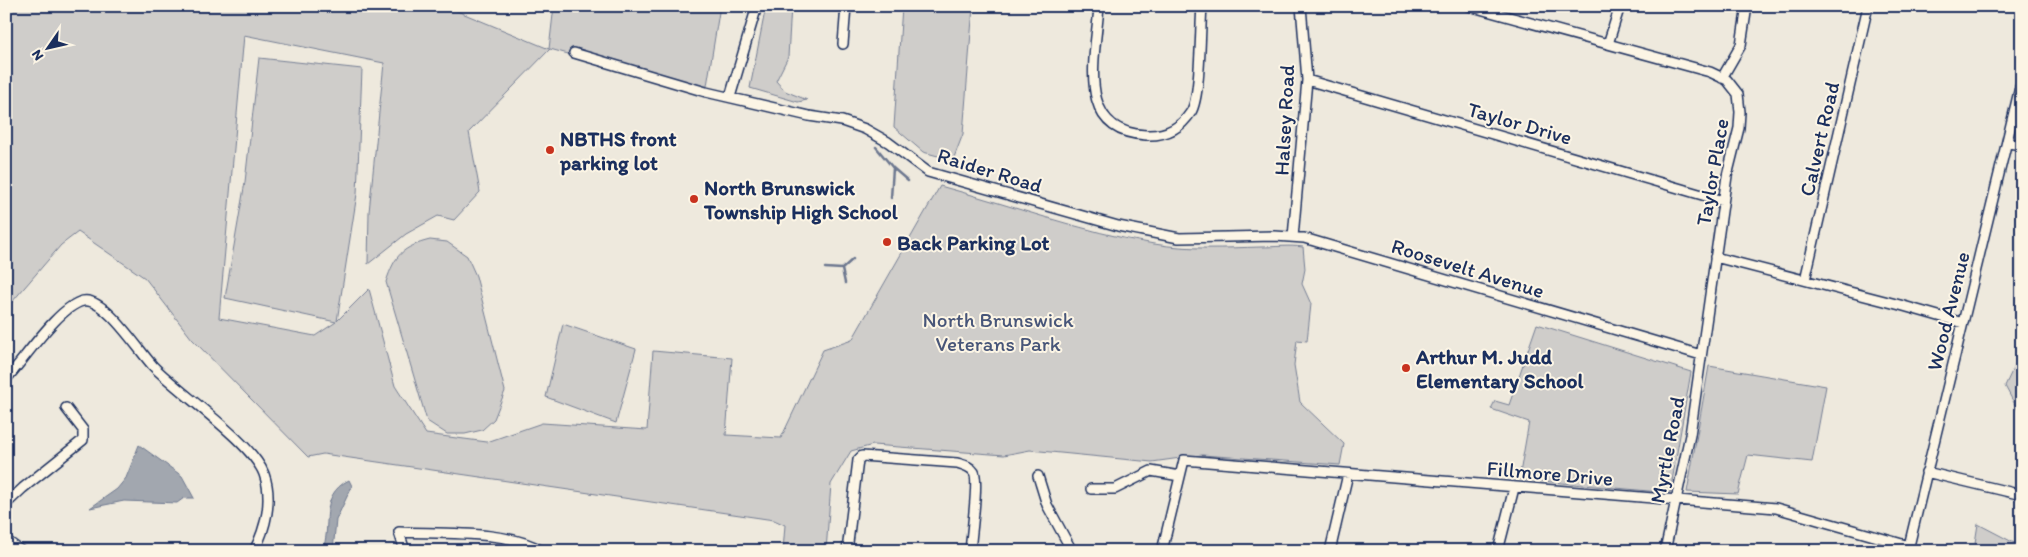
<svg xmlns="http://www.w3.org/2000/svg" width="2028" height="557" font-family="Itim,sans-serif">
  <rect width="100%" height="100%" fill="#eee9dd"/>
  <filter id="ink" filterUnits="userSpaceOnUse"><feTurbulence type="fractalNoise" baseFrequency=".02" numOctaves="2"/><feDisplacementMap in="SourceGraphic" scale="10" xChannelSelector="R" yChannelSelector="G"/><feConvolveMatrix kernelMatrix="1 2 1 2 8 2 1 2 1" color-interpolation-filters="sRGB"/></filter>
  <g filter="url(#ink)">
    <!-- green -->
    <path fill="#cfcdca" stroke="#757e94" d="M6,6H445L549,49L554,6H720L706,92L550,49L469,132L480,192L454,220L438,216L406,234L368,264L369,212L384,63L244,35L219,318L315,336L336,322L225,298L245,182L259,58L362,69L357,194L337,321L369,289L395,386L426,434L487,442L542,423L647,430L653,351L732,358L726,435L781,438L823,350L852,340L940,186C1011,205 1082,232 1154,244C1190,250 1225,248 1261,247C1276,247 1288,245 1303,247L1305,269L1302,284L1311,304L1307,341L1297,340L1294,365L1300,402L1344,444L1340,465L1202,455L1152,462L1030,450L1004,455L873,445L851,451L831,484L826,551H783L785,525L774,520L323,454L308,457L192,339L145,278L78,232L61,245L6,309Z
      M766,6H791L788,57L776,81L785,91L807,100L798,102L750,88Z
      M902,6H973L963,134L953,160L923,152L894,127Z
      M430,240L447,242L467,256L476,276L505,391L494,419L482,430L465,434H447L427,421L386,282C395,255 402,247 430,240Z
      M2022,283V418L2005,386L2021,352Z
      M563,324L636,349L616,423L546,397Z
      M1537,324L1691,372L1670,493L1519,479L1529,422L1491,409L1495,401L1509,405Z
      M1709,366L1826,386L1812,462L1748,455L1738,494L1687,492Z
      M1978,524L2022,547V551H1984L1975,543Z"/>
    <!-- water -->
    <path fill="#a2a7af" stroke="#6c778f" d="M139,445L182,476L194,498H184L177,503L124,501L90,508L117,489L126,478Z
      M349,480L352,486L336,520L333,551H322C333,527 317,496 349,480Z"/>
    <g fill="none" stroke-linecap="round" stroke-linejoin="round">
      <!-- stream -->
      <path stroke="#6c778f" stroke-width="2.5" d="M876,147L893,168L891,198
        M893,168L908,181
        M825,268L842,269L853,259
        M842,269L845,283"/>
      <!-- minor casing -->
      <g stroke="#1b2f5e" stroke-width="12">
        <path id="minor" d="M1099,6C1096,55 1074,132 1146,135C1165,136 1180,129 1191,112C1201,96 1200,28 1202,6
          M1469,6L1710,72L1727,80L1738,94L1740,112L1739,128L1727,176L1690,435L1665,551
          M843,44L846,6
          M1608,44L1620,6
          M574,53L706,92L809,116L842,121L865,129L888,142L928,172L1118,226L1179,238L1275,236L1304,238L1701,355
          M1722,78L1741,45L1747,6
          M1307,80L1723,201
          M730,97L757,6
          M2008,143L2022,145
          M1293,237L1307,80L1301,6
          M1715,257L1900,305L1963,323
          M1805,280L1868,6
          M6,379C25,359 58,307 83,301C104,296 139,351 153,366C179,393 252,442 264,474C273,499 266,528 254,551
          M1926,472L2022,495
          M1038,476L1047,505L1072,551
          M1091,489H1115L1151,471L1180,476
          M6,504L23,488L83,440V430L66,408
          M6,540L21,551
          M1908,550L2022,79
          M405,551L399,532C439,534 509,530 542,551
          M847,551L858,460L862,456L957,463C964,465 970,466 974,472C979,480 971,538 970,551
          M1162,551L1184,460L1776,508L1909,546
          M1330,551L1348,474
          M1498,551L1514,488"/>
      </g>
      <!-- minor -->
      <use href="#minor" stroke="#fcf5e5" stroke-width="9"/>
    </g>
  </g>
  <!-- markers -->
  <g fill="#c8321e" stroke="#fcf5e5" stroke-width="2">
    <circle cx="550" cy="150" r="5"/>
    <circle cx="694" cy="199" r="5"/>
    <circle cx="887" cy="242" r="5"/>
    <circle cx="1406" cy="368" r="5"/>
  </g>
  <g text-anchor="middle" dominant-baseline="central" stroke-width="4" stroke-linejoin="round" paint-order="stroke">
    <!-- street labels -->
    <g font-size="21" fill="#1b2f5e" stroke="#fcf5e5">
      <text transform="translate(1284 120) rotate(-87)">Halsey Road</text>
      <text transform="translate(1520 123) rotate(16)">Taylor Drive</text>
      <text transform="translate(1819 139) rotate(-77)">Calvert Road</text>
      <text transform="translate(990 170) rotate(17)">Raider Road</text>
      <text transform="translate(1712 172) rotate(-80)">Taylor Place</text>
      <text transform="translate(1468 268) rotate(17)">Roosevelt Avenue</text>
      <text transform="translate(1948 311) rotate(-76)">Wood Avenue</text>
      <text transform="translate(1667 450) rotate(-79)">Myrtle Road</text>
      <text transform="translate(1550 473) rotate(5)">Fillmore Drive</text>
    </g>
    <!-- poi labels -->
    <g font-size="21" font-weight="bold" fill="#1b2f5e" stroke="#fcf5e5" text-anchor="start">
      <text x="560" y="138">NBTHS front<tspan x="560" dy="24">parking lot</tspan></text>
      <text x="704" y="187">North Brunswick<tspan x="704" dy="24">Township High School</tspan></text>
      <text x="897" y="242">Back Parking Lot</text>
      <text x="1416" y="356">Arthur M. Judd<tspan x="1416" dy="24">Elementary School</tspan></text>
    </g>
    <!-- park labels -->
    <g font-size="21" fill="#485679" stroke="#fcf5e5">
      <text x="998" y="319">North Brunswick<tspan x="998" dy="24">Veterans Park</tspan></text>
    </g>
  </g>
  <!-- margin -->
  <rect width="2028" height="557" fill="none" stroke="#fcf5e5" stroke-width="25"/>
  <rect x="12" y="12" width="2003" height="532" fill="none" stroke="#1b2f5e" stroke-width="2" filter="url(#ink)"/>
  <!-- north arrow -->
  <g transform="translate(48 48) rotate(236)" stroke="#fcf5e5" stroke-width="4" paint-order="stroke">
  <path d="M0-4L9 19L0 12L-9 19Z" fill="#1b2f5e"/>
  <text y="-8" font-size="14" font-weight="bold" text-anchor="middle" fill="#1b2f5e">N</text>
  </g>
</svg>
